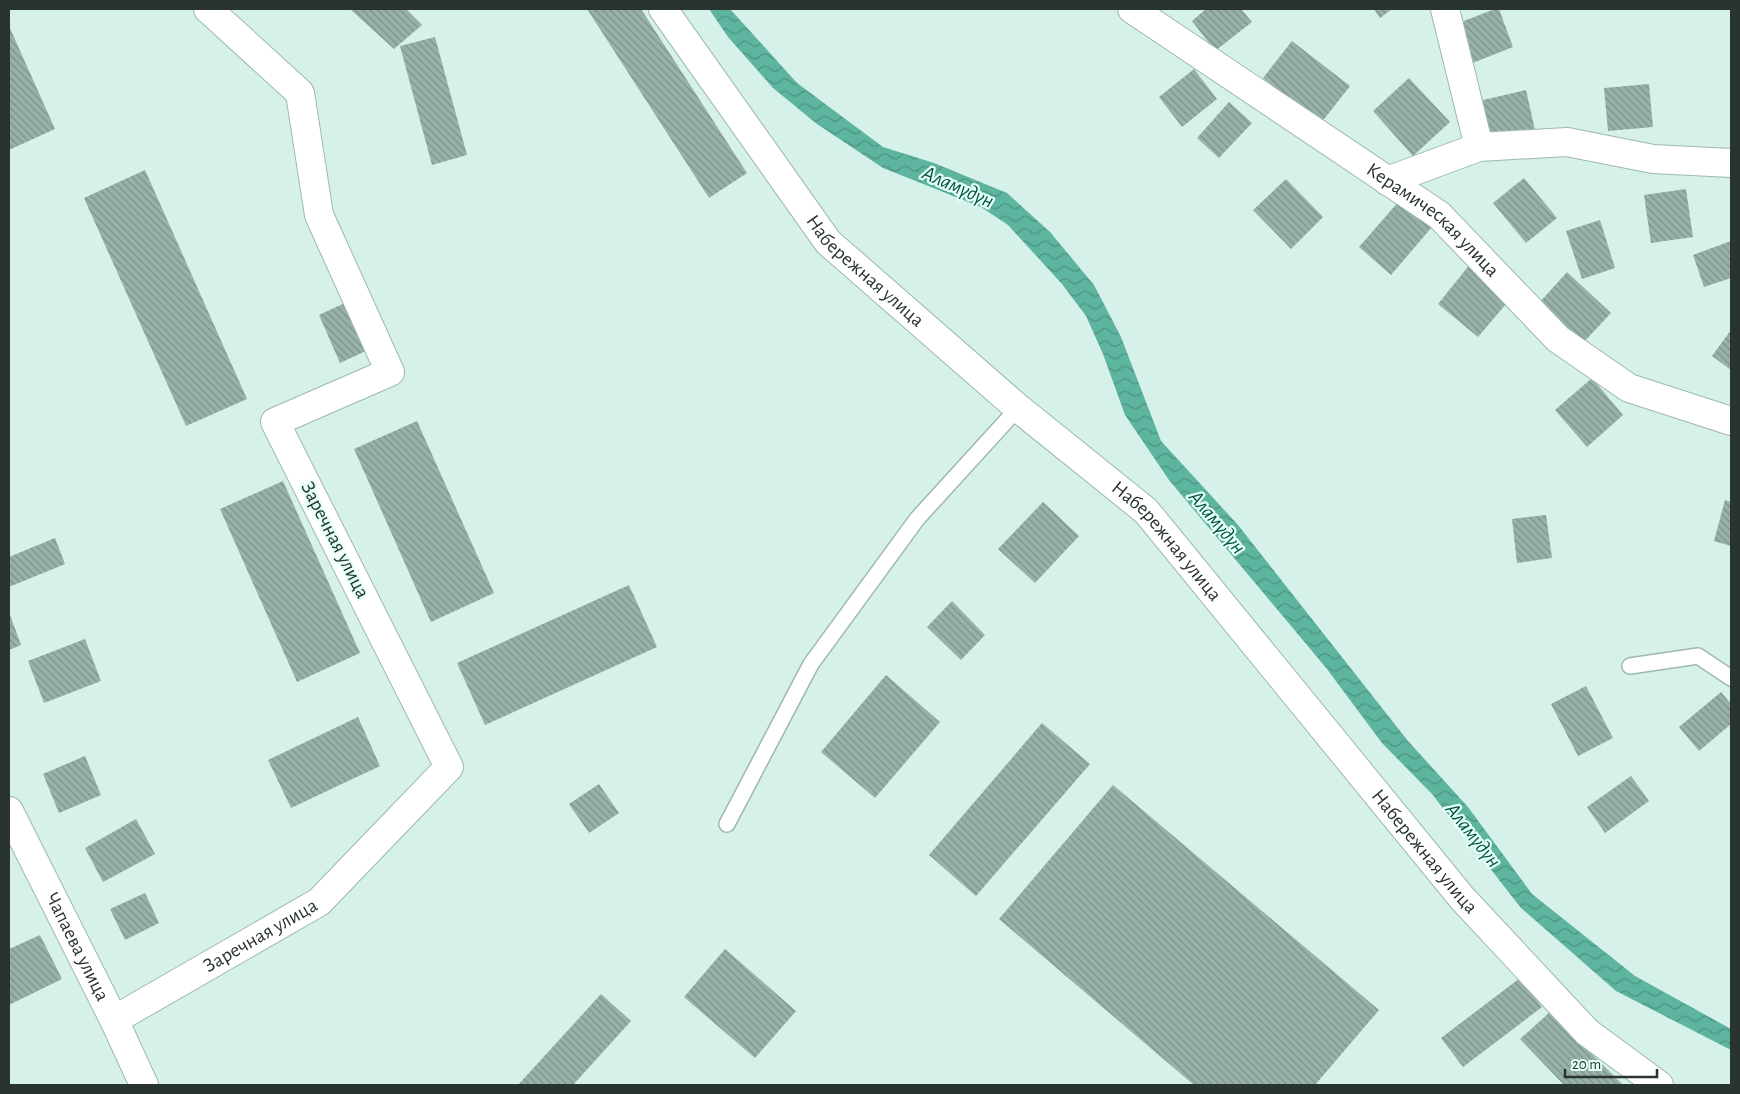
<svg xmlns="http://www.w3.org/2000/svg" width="1740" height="1094" font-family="'Alegreya Sans',sans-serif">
  <defs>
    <pattern id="water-waves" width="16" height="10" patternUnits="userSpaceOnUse" patternTransform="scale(1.25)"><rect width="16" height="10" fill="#5db49f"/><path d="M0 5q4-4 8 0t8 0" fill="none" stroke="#4d9382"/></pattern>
    <pattern id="building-back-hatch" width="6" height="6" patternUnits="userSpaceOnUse" patternTransform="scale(1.25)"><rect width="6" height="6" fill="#98b2aa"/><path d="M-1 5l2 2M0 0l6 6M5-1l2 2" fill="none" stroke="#7c918b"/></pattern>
  </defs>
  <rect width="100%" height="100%" fill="#d6f1e9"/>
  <!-- water -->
  <path fill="url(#water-waves)" d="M709,9H730L797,83L883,147L934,163L1007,193L1050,232L1094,285L1121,337L1161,441L1238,525L1408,741L1468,807L1532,894L1635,976L1731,1029V1050L1616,991L1521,908L1432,794L1382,743L1327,669L1169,480L1125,415L1103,354L1086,316L1062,284L1008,225L981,207L883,168L817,124L773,88L728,37Z"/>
  <!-- building -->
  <path fill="url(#building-back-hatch)" d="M350,9H406L422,25L394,49Z
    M587,9H641L747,173L709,198Z
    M1206,9H1241L1252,22L1215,51L1192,21Z
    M1374,9H1392L1380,18Z
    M1495,9H1499L1513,47L1470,64L1456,24Z
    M9,26L55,129L9,150Z
    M435,37L467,155L432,165L400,46Z
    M1292,41L1350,86L1321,123L1263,78Z
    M1194,69L1217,99L1182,127L1159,97Z
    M1409,78L1450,122L1413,156L1373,111Z
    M1649,84L1653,127L1608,131L1604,88Z
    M1526,90L1535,130L1489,141L1479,101Z
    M1229,102L1252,123L1219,158L1197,138Z
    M145,170L247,399L186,426L84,198Z
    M1524,178L1557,218L1526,243L1493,203Z
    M1286,179L1323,217L1291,249L1253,210Z
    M1686,189L1693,237L1651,243L1644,195Z
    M1400,200L1432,227L1391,275L1359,247Z
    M1600,220L1615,268L1582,279L1566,231Z
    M1731,241V278L1704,287L1693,255Z
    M1471,263L1512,297L1478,337L1438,304Z
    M1567,272L1611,313L1583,343L1540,302Z
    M349,301L370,349L340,363L319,315Z
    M1731,330V370L1712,356Z
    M1592,378L1623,415L1587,447L1555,410Z
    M417,421L494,593L431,622L354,449Z
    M283,481L360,653L297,682L220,509Z
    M1725,500L1731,502V546L1714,541Z
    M1043,502L1079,536L1035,583L998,549Z
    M1546,515L1552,558L1517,563L1512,519Z
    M55,538L65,564L9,587V557Z
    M629,585L657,647L485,725L457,663Z
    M952,601L985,635L961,660L927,627Z
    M9,612L21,645L9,650Z
    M85,639L101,681L44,703L28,661Z
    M886,675L940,722L875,798L821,752Z
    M1586,686L1613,738L1578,756L1551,704Z
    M1721,692L1731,704V724L1699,751L1679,727Z
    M358,717L380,766L291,808L268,760Z
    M1042,723L1090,764L976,896L929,855Z
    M85,756L101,795L59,813L43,774Z
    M1631,776L1649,801L1605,833L1587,807Z
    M599,784L619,813L589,833L569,804Z
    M1113,785L1379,1010L1315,1085H1194L999,919Z
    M136,819L155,854L103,882L85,848Z
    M145,893L159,923L125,940L110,909Z
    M40,935L62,979L9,1005V949Z
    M725,949L796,1011L755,1058L684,997Z
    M1520,978L1542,1007L1463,1067L1441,1038Z
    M601,994L631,1021L573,1085H518Z
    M1550,1012L1623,1085H1564L1520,1039Z"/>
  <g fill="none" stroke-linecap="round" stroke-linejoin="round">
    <!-- service casing -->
    <g stroke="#9eb8b0" stroke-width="18">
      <path id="service" d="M1630,666L1698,656L1731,678
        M727,824L811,664L917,519L1018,408"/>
    </g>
    <!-- minor casing -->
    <g stroke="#9eb8b0" stroke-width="30">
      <g id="minor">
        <path id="s1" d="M663,9L828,242L1018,408L1146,511L1462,898L1587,1032L1659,1085"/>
        <path id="s2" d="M1132,9L1439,215L1558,339L1629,388L1731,421"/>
        <path d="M1445,9L1479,147"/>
        <path d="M1387,181L1479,147L1567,142L1653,159L1731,163"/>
        <path id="s3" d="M9,811L114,1020L144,1085"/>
        <path id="s4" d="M114,1020L319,902L449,767L275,422L390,372L319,215L300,93L208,9"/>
      </g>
    </g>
    <!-- service -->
    <use href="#service" stroke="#fff" stroke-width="15"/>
    <!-- minor -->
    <use href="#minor" stroke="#fff" stroke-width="28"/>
  </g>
  <g text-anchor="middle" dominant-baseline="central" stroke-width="4.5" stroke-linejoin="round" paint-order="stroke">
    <!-- street labels -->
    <g font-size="20" fill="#293330" stroke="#e3fff6">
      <text stroke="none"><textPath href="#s2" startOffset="368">Керамическая улица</textPath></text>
      <text stroke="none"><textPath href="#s1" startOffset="332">Набережная улица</textPath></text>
      <text transform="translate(335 540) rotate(63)">Заречная улица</text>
      <text stroke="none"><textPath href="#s1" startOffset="738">Набережная улица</textPath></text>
      <text stroke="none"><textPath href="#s1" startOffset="1142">Набережная улица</textPath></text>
      <text stroke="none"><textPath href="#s4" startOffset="169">Заречная улица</textPath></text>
      <text stroke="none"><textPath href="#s3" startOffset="152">Чапаева улица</textPath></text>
    </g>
    <!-- water labels -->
    <g font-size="21" font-style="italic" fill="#005143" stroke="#e3fff6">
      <text transform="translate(958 187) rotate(24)">Аламүдүн</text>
      <text transform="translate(1217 522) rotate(50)">Аламүдүн</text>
      <text transform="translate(1473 835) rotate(52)">Аламүдүн</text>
    </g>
  </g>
  <!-- border -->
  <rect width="1740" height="1094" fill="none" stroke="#293330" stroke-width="20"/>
  <!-- scale -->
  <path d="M1565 1069v8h92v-8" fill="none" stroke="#293330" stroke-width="2.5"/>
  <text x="1572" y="1069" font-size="15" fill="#293330" stroke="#e3fff6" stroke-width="4" paint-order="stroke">20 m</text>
</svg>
